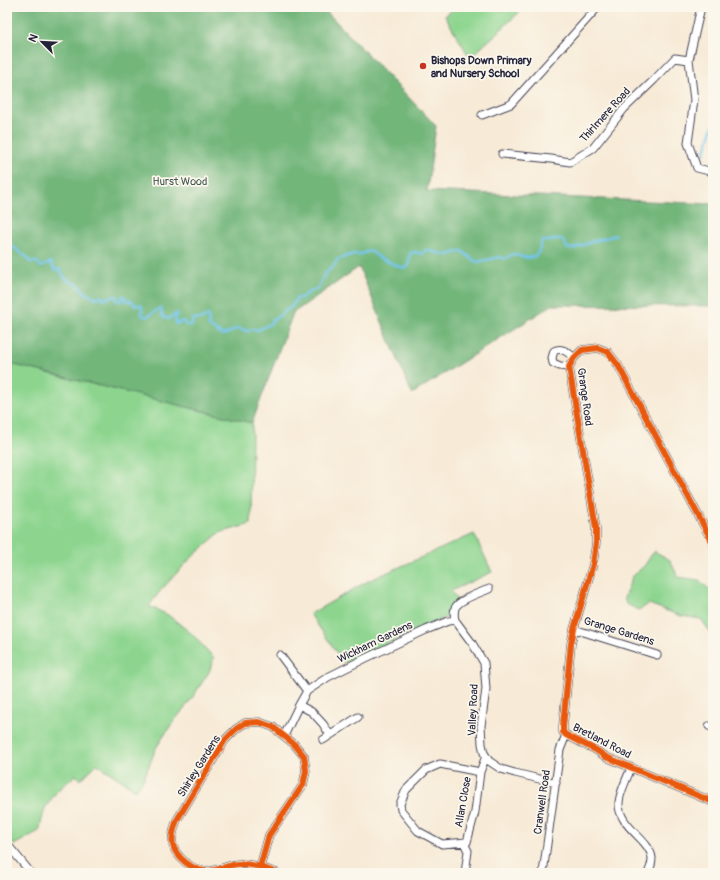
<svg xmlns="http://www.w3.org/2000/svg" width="720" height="880" font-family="Pangolin,sans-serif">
  <rect width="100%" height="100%" fill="#fbf7ec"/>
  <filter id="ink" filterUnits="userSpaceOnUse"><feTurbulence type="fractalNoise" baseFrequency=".025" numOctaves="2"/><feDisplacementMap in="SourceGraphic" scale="8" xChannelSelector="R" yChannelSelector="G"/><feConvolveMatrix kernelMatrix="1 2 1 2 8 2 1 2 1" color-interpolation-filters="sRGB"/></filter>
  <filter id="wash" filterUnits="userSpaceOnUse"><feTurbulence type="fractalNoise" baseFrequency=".012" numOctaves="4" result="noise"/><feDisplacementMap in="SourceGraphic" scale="16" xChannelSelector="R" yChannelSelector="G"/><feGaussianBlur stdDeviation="0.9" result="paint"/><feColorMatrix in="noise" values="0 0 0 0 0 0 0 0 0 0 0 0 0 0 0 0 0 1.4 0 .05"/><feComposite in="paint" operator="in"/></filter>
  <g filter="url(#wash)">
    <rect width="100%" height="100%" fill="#f7ead6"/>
    <!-- green -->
    <path fill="#8dd58f" stroke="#587c65" d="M456,7H525L470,58L445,16Z
      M7,363L252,423L251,524L219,533L189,560L161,590L149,606L168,615L192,634L214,658L209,672L190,701L171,725L156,748L144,778L136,790L97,764L80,780L76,775L57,791L45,808L39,831L14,845L7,837Z
      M474,534L492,572L451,591L457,600L451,607V615L344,663L310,614L368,581Z
      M654,551L670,560L678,577L699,580L711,591L713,592V636L701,619L681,616L649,604L639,610L626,604L624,598L632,577L645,565Z"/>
    <!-- forest -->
    <path fill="#72b67a" stroke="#4a6c5a" d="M7,7H322L436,126L427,191L713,204V306L552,305L412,394L359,267L293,313L252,423L7,363Z"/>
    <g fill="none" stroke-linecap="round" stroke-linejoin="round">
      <!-- stream -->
      <path stroke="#6ac1e7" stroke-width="2.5" d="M704,154L713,126
        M7,241H8L13,247L28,258L30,262H37L41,267L51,262L53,267L55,270L60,269L63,276L70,282L77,284L87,294L97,298L101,296L104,299L117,296V300L118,301H121L123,296L125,297L126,300L133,302L135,305H139L142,306V315L146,317L161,308L162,316L168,319L177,313L175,319L176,324L183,321L186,325H192V319H203L208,315L209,326L222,335L229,333L237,328L247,331L254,329L258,330L270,324L273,320L279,316L292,306L297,298H301L308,293L318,288C320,283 322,278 326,273C330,268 335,267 337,260L347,256L354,254L358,255L366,252L371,251L378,257L400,267L406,268L409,265L410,253L416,252L423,254L425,250L447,255L462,251L472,259L477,262L500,257L504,259L513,254C517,255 519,256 523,257C526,258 529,258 532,257C540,255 539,247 542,241H550L557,239H561L564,242L567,248L573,249L591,242L616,235"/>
    </g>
  </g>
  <g filter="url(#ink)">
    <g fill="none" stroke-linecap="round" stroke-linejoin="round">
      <!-- street casing -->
      <g stroke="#424052" stroke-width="9">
        <path id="street" d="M701,7L689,60L694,100L688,143L697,168L709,171L713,170
          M482,115L511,104L598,7
          M502,154L551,159L570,162L593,148L624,109L654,80L675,58L689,60
          M569,367L560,366L553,363L552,358L554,351C562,347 568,352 574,358
          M713,543L618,365L608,352L598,348L582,350L574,358L569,367L596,528V543L593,564L574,629L571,644L563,726V732L566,735L596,750L606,757L713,802
          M455,620L472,643L484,663L486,689L481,726L482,744L484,753L489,761L501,769L515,773L556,783
          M455,620C454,616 454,612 455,608C459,599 480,593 489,589
          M574,629L657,655
          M280,655L307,691
          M299,705L312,712L323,724L330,735
          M709,726L713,728
          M284,736L299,705L307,691L328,677L366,658L426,630L448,621L455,620
          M323,740L358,717
          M631,768C628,776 619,794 619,803C618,827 650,839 652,858C652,863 650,869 648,873
          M480,772L440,764L426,770L406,790L400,804L401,810L418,831L442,844L467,842L475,812L480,772L486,756
          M464,843L468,851L465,873
          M7,844L31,873
          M260,867L269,835L303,785L306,771L304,756L294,744L284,736L273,727L259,722L245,723L236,729L225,740L177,820C174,828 171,837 173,845C176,857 192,870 205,871C216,872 227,865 238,864C252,863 265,869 277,873
          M543,873L560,750L566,735"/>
      </g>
      <!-- street -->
      <use href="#street" stroke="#fff" stroke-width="7"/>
      <!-- cycleway casing -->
      <g stroke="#fbf7ec" stroke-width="8">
        <path id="cycleway" d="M713,543L618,365L608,352L598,348L582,350L574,358L569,367L596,528V543L593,564L574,629L571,644L563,726V732L566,735L596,750L606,757L713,802
          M260,867L269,835L303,785L306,771L304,756L294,744L284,736L273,727L259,722L245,723L236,729L225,740L177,820C174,828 171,837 173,845C176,857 192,870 205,871C216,872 227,865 238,864C252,863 265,869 277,873"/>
      </g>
      <!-- cycleway -->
      <use href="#cycleway" stroke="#e8590c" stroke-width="6"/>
    </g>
  </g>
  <!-- markers -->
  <circle fill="#c8321e" stroke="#fbf7ec" stroke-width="1.5" cx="423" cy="66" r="4"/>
  <g text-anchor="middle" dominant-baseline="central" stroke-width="3.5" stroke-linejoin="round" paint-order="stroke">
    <!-- poi labels -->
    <g font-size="11" font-weight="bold" fill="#22223b" stroke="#fbf7ec" text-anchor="start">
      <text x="431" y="60">Bishops Down Primary<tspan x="431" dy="13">and Nursery School</tspan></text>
    </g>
    <!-- street labels -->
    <g font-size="11" fill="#22223b" stroke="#fbf7ec">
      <text transform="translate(605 115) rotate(-48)">Thirlmere Road</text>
      <text transform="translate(585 397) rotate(82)">Grange Road</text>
      <text transform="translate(619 631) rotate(17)">Grange Gardens</text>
      <text transform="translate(375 642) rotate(-26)">Wickham Gardens</text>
      <text transform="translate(473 710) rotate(-87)">Valley Road</text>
      <text transform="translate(602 741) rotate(27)">Bretland Road</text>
      <text transform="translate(199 766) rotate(-58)">Shirley Gardens</text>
      <text transform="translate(463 802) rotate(-80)">Allan Close</text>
      <text transform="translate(542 802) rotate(-82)">Cranwell Road</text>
    </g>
    <!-- park labels -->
    <g font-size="11" fill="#425854" stroke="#fbf7ec">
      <text x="180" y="181">Hurst Wood</text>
    </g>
  </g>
  <!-- margin -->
  <rect width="720" height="880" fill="none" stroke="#fbf7ec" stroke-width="24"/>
  <!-- north arrow -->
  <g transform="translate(42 42) rotate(294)" stroke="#fbf7ec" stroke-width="3" paint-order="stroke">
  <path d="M0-3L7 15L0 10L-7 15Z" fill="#22223b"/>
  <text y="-6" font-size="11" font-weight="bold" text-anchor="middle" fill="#22223b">N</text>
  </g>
</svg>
